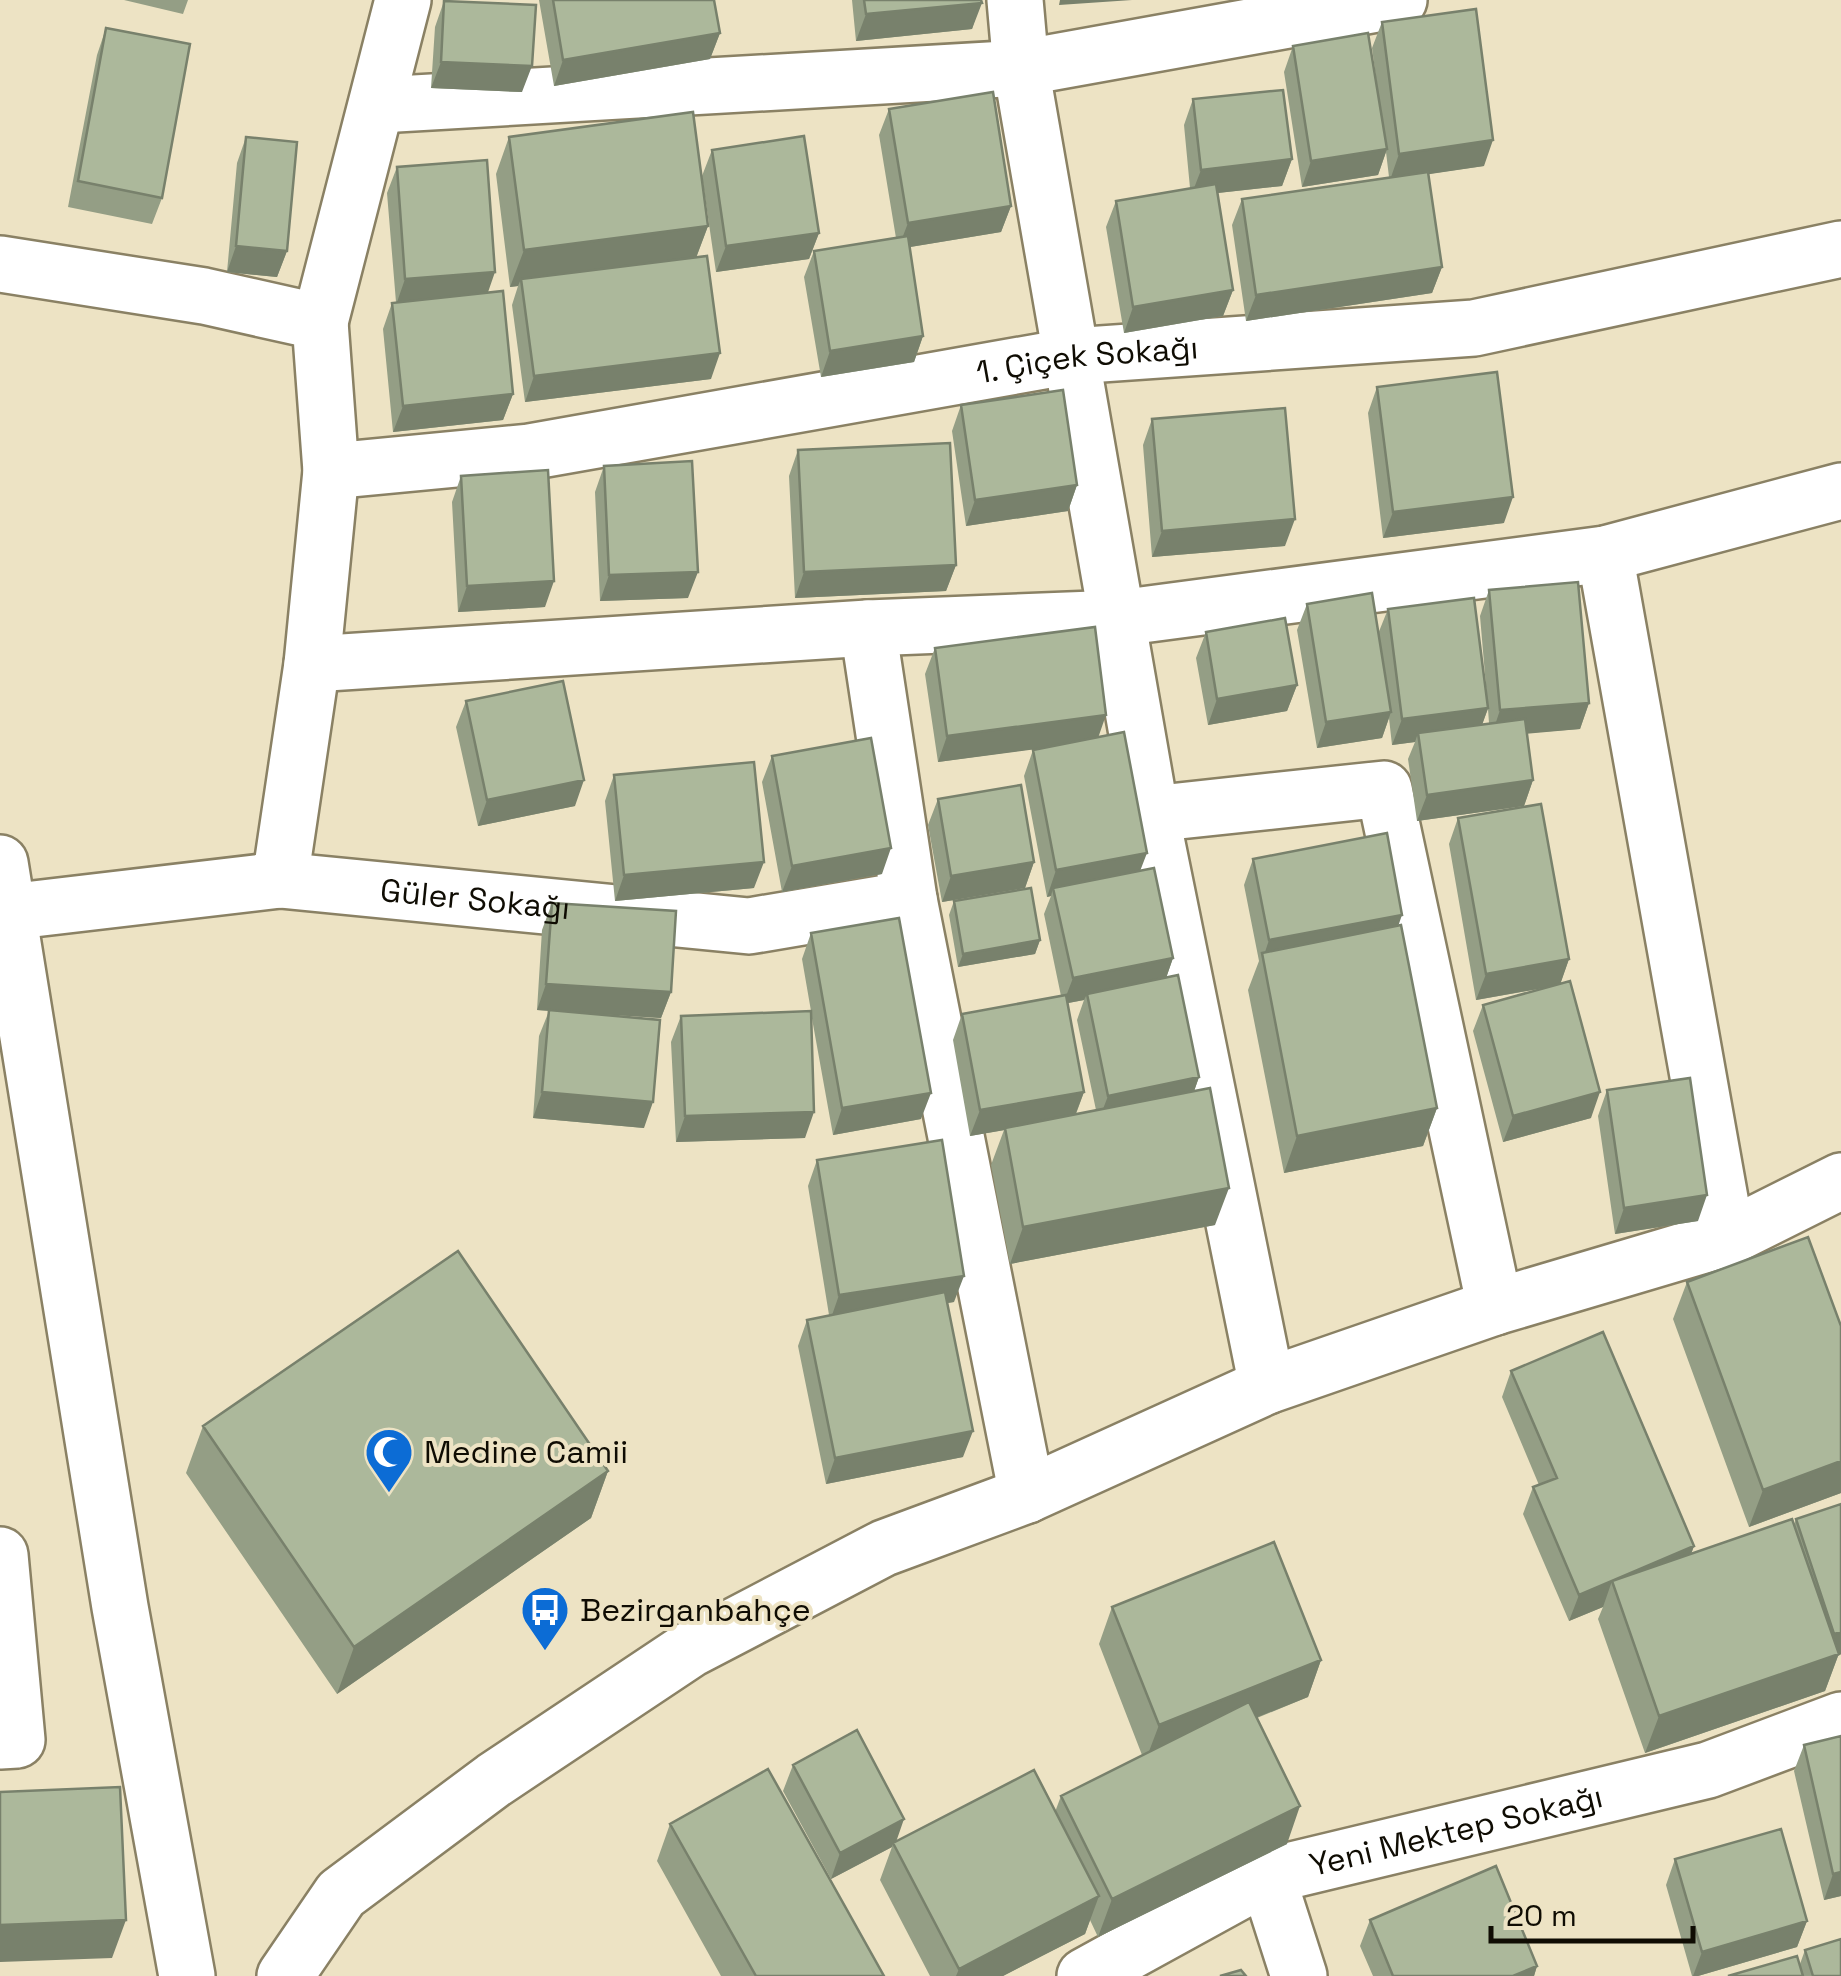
<svg xmlns="http://www.w3.org/2000/svg" width="1841" height="1976" font-family="'Space Grotesk',sans-serif">
  <rect width="100%" height="100%" fill="#ede3c4"/>
  <g fill="none" stroke-linecap="round" stroke-linejoin="round">
    <!-- street casing -->
    <g stroke="#8a8164" stroke-width="60">
      <g id="street">
        <path d="M1015,0L1021,68L1151,814L1267,1386"/>
        <path d="M379,105L1021,68L1399,0"/>
        <path d="M0,264L204,296L320,322L331,471L312,664L280,880"/>
        <path d="M320,322L403,0"/>
        <path id="s1" d="M331,471L529,452L1072,356L1474,328L1841,249"/>
        <path d="M1605,554L1727,1238"/>
        <path d="M868,628L909,899L1027,1495"/>
        <path d="M312,664L868,628L1119,618L1605,554L1841,491"/>
        <path d="M1151,814L1384,789L1495,1307"/>
        <path d="M0,863L120,1607L187,1976"/>
        <path id="s2" d="M8,912L280,880L749,926L909,899"/>
        <path d="M0,1555L17,1740L0,1741"/>
        <path d="M1267,1876L1299,1976"/>
        <path d="M285,1976L341,1894L494,1780L689,1650L884,1548L1027,1495L1267,1386L1495,1307L1727,1238L1841,1181"/>
        <path id="s3" d="M1085,1976L1267,1876L1708,1770L1841,1720"/>
      </g>
    </g>
    <!-- street -->
    <use href="#street" stroke="#fff" stroke-width="55"/>
  </g>
  <!-- wall -->
  <path fill="#949e85" fill-rule="evenodd" d="M124,0H188L183,14Z
    M539,0H714L720,33L710,59L554,86Z
    M852,0H981L972,29L856,41Z
    M444,1L522,92L431,88L435,27Z
    M1382,22L1484,166L1428,174L1442,267L1432,293L1246,321L1232,225L1242,199L1389,177L1386,152L1378,175L1302,187L1284,72L1293,46L1379,100L1372,48Z
    M106,28L162,198L152,224L68,207L97,55Z
    M1193,99L1292,159L1282,186L1217,193L1233,290L1223,316L1124,333L1106,227L1116,201L1190,188L1184,125Z
    M889,109L1011,206L1001,232L910,247L923,336L914,362L821,377L804,277L814,251L896,238L879,135Z
    M246,137L287,251L277,277L227,272L237,163Z
    M509,137L708,226L696,258L711,379L525,402L512,305L518,286L510,287L496,174Z
    M712,150L819,233L809,259L716,272L702,176Z
    M397,167L488,293L513,394L503,420L393,432L383,329L392,303L396,302L387,193Z
    M1377,387L1504,523L1383,538L1368,413Z
    M961,405L1077,485L1068,511L966,526L952,431Z
    M1152,419L1285,546L1152,557L1143,445Z
    M798,450L956,565L946,591L795,598L789,476Z
    M604,466L688,598L600,601L595,492Z
    M461,476L545,607L458,612L452,502Z
    M1489,590L1589,703L1580,729L1527,733L1533,780L1524,806L1417,821L1408,759L1415,742L1392,745L1389,718L1382,738L1317,748L1297,630L1307,604L1378,634L1388,609L1487,698L1480,616ZM1488,709L1489,723L1482,724Z
    M1206,632L1297,685L1287,711L1208,725L1196,658Z
    M935,648L1098,737L1140,871L1173,958L1166,978L1199,1077L1194,1091L1215,1225L1010,1264L991,1165L1004,1130L970,1136L953,1040L962,1014L1061,996L1044,914L1051,896L1047,897L1024,776L1033,750L1040,748L938,762L925,674ZM1084,1000L1077,1020L1096,1110L1076,1114L1084,1092L1068,1003Z
    M466,701L575,806L478,826L456,727Z
    M772,756L882,874L782,892L762,782Z
    M614,775L754,888L615,901L605,801Z
    M938,799L1034,862L1025,888L942,902L928,825Z
    M1458,818L1569,959L1560,984L1591,1118L1503,1142L1473,1031L1483,1005L1550,987L1476,1000L1449,844Z
    M1253,859L1398,925L1437,1108L1423,1146L1284,1173L1248,990L1259,961L1244,885Z
    M954,901L1040,940L1035,954L958,967L949,915Z
    M552,903L671,992L661,1018L563,1012L644,1128L533,1118L539,1036L549,1011L537,1010L542,930Z
    M811,933L921,1119L833,1135L811,1013L805,1138L676,1142L671,1042L681,1016L811,1011L802,959Z
    M1607,1090L1698,1221L1615,1234L1598,1116Z
    M817,1160L954,1302L947,1303L963,1457L826,1484L798,1346L807,1320L829,1315L808,1186Z
    M1687,1282L1841,1326V1493L1749,1527L1673,1319Z
    M1511,1371L1694,1546L1691,1554L1794,1525L1796,1519L1841,1504L1838,1656L1825,1691L1645,1753L1598,1619L1603,1607L1569,1621L1523,1514L1533,1487L1539,1485L1502,1397Z
    M203,1426L608,1471L591,1518L337,1694L186,1473Z
    M1112,1607L1321,1660L1308,1697L1257,1718L1287,1844L1098,1937L1090,1920L1085,1934L1003,1976H930L880,1880L892,1847L831,1879L783,1791L793,1765L896,1841L1055,1812L1061,1796L1142,1755L1099,1644Z
    M1841,1736V1896L1824,1900L1794,1771L1804,1745Z
    M670,1824L884,1976H721L657,1861Z
    M1675,1859L1807,1921L1797,1947L1698,1976H1692L1666,1885Z
    M1370,1920L1537,1966L1534,1976H1373L1360,1946Z
    M1805,1950L1841,1976H1728L1800,1964Z"/>
  <!-- shaded-wall -->
  <path fill="#78816c" d="M1060,0H1132L1059,5Z
    M982,3L972,29L856,41L866,14Z
    M720,33L710,59L554,86L563,60Z
    M441,62L532,66L522,92L431,88Z
    M1493,140L1484,166L1390,180L1399,154Z
    M1387,149L1378,175L1302,187L1311,161Z
    M1292,159L1282,186L1191,196L1201,170Z
    M1011,206L1001,232L898,249L908,223Z
    M708,226L694,263L521,279L518,286L510,287L524,250Z
    M819,233L809,259L716,272L726,246Z
    M236,246L287,251L277,277L227,272Z
    M1442,267L1432,293L1246,321L1256,295Z
    M495,272L486,298L396,305L405,279Z
    M1233,290L1223,316L1124,333L1133,307Z
    M923,336L914,362L821,377L830,351Z
    M720,353L711,379L525,402L534,376Z
    M513,394L503,420L393,432L403,406Z
    M1077,485L1068,511L966,526L975,500Z
    M1513,497L1504,523L1383,538L1393,512Z
    M1295,519L1285,546L1152,557L1162,531Z
    M956,565L946,591L795,598L804,572Z
    M698,572L688,598L600,601L609,575Z
    M554,581L545,607L458,612L467,586Z
    M1297,685L1287,711L1208,725L1217,699Z
    M1589,703L1580,729L1491,737L1500,710Z
    M1488,708L1479,734L1418,733L1415,742L1392,745L1402,719Z
    M1391,712L1382,738L1317,748L1326,722Z
    M1106,715L1097,741L938,762L947,736Z
    M584,780L575,806L478,826L487,800Z
    M1533,780L1524,806L1417,821L1427,795Z
    M891,848L882,874L782,892L792,866Z
    M1147,853L1137,879L1053,888L1051,896L1047,897L1056,870Z
    M764,862L754,888L615,901L624,875Z
    M1034,862L1025,888L942,902L951,876Z
    M1402,915L1393,941L1263,958L1269,940Z
    M1040,940L1035,954L958,967L963,954Z
    M1173,958L1164,984L1087,994L1084,1000L1063,1004L1073,978Z
    M1569,959L1560,985L1476,1000L1486,974Z
    M546,984L671,992L661,1018L537,1010Z
    M1199,1077L1190,1103L1098,1122L1108,1096Z
    M542,1092L653,1102L644,1128L533,1118Z
    M1084,1092L1074,1118L970,1136L980,1110Z
    M1600,1092L1591,1118L1503,1142L1513,1116Z
    M931,1093L921,1119L833,1135L842,1108Z
    M1437,1108L1423,1146L1284,1173L1297,1136Z
    M814,1112L805,1138L676,1142L685,1116Z
    M1229,1188L1215,1225L1010,1264L1023,1227Z
    M1707,1195L1698,1221L1615,1234L1624,1208Z
    M964,1276L954,1302L830,1321L839,1295Z
    M973,1431L963,1457L826,1484L835,1458Z
    M1841,1461V1493L1749,1527L1763,1490Z
    M608,1471L591,1518L337,1694L354,1647Z
    M1694,1546L1684,1573L1612,1581L1603,1607L1569,1621L1579,1595Z
    M1841,1632V1654L1838,1656L1825,1691L1645,1753L1659,1716L1825,1658L1834,1634Z
    M1321,1660L1308,1697L1145,1762L1159,1725Z
    M1300,1806L1287,1844L1098,1937L1112,1899Z
    M904,1819L895,1845L893,1843L892,1847L831,1879L840,1853Z
    M1841,1872V1896L1824,1900L1833,1874Z
    M1099,1896L1085,1934L1003,1976H956L959,1969Z
    M126,1920L112,1958L0,1962V1925Z
    M1807,1921L1797,1947L1698,1976H1693L1702,1952Z
    M1537,1966L1534,1976H1513Z"/>
  <!-- building -->
  <path fill="#acb89b" stroke="#78816c" stroke-width="2.5" d="M553,0H714L720,33L563,60Z
    M864,0H981L982,3L866,14Z
    M444,1L536,5L532,66L441,62Z
    M1476,9L1493,140L1399,154L1382,22Z
    M106,28L190,44L162,198L78,181Z
    M1368,33L1387,149L1311,161L1293,46Z
    M1283,90L1292,159L1201,170L1193,99Z
    M993,92L1011,206L908,223L889,109Z
    M693,112L708,226L524,250L509,137Z
    M804,136L819,233L726,246L712,150Z
    M246,137L297,142L287,251L236,246Z
    M487,160L495,272L405,279L397,167Z
    M1428,172L1442,267L1256,295L1242,199Z
    M1216,184L1233,290L1133,307L1116,201Z
    M908,236L923,336L830,351L814,251Z
    M707,256L720,353L534,376L521,279Z
    M503,291L513,394L403,406L392,303Z
    M1497,372L1513,497L1393,512L1377,387Z
    M1063,390L1077,485L975,500L961,405Z
    M1285,408L1295,519L1162,531L1152,419Z
    M950,443L956,565L804,572L798,450Z
    M692,461L698,572L609,575L604,466Z
    M548,470L554,581L467,586L461,476Z
    M1578,582L1589,703L1500,710L1489,590Z
    M1372,593L1391,712L1326,722L1307,604Z
    M1474,598L1488,708L1402,719L1388,609Z
    M1285,618L1297,685L1217,699L1206,632Z
    M1095,627L1106,715L947,736L935,648Z
    M563,681L584,780L487,800L466,701Z
    M1525,719L1533,780L1427,795L1418,733Z
    M1124,732L1147,853L1056,870L1033,750Z
    M871,738L891,848L792,866L772,756Z
    M754,762L764,862L624,875L614,775Z
    M1021,785L1034,862L951,876L938,799Z
    M1541,804L1569,959L1486,974L1458,818Z
    M1387,833L1402,915L1269,940L1253,859Z
    M1154,868L1173,958L1073,978L1053,888Z
    M1031,888L1040,940L963,954L954,901Z
    M552,903L676,911L671,992L546,984Z
    M899,918L931,1093L842,1108L811,933Z
    M1401,925L1437,1108L1297,1136L1262,953Z
    M1178,975L1199,1077L1108,1096L1087,994Z
    M1570,981L1600,1092L1513,1116L1483,1005Z
    M1066,995L1084,1092L980,1110L962,1014Z
    M549,1010L660,1020L653,1102L542,1092Z
    M811,1011L814,1112L685,1116L681,1016Z
    M1690,1078L1707,1195L1624,1208L1607,1090Z
    M1210,1088L1229,1188L1023,1227L1005,1128Z
    M942,1140L964,1276L839,1295L817,1160Z
    M1808,1237L1841,1326V1461L1763,1490L1687,1282Z
    M458,1251L608,1471L354,1647L203,1426Z
    M945,1292L973,1431L835,1458L807,1320Z
    M1603,1332L1694,1546L1579,1595L1533,1487L1557,1478L1511,1371Z
    M1841,1504V1632L1834,1634L1796,1519Z
    M1792,1519L1839,1654L1659,1716L1612,1581Z
    M1274,1542L1321,1660L1159,1725L1112,1607Z
    M1249,1702L1300,1806L1112,1899L1061,1796Z
    M857,1730L904,1819L840,1853L793,1765Z
    M1841,1736V1872L1833,1874L1804,1745Z
    M768,1769L884,1976H756L670,1824Z
    M1034,1770L1099,1896L959,1969L893,1843Z
    M120,1787L126,1920L0,1925V1792Z
    M1781,1829L1807,1921L1702,1952L1675,1859Z
    M1496,1866L1537,1966L1513,1976H1393L1370,1920Z
    M1841,1939V1976H1813L1805,1950Z
    M1797,1956L1803,1976H1728Z
    M1241,1970L1246,1976H1220Z"/>
  <!-- icons -->
  <defs>
    <g id="mosque-pin" transform="scale(2.5)"><path d="M0 17L-7.5 6A9.5 9.5 0 1 1 7.5 6Z" fill="#0c6cd5" stroke="#ede3c4"/><path d="M3.5-4.9A6 6 0 1 0 3.5 4.9A5 5 0 1 1 3.5-4.9Z" fill="#fff"/></g>
    <g id="bus-pin" transform="scale(2.5)"><path d="M0 17L-7.5 6A9.5 9.5 0 1 1 7.5 6Z" fill="#0c6cd5" stroke="#ede3c4"/><path d="M-5-6H5V4H4V6H2V4H-2V6H-4V4H-5ZM-3.5-4V0h7V-4ZM-3.5 1.2v1.5H-2V1.2ZM2 1.2v1.5H3.5V1.2Z" fill="#fff"/></g>
  </defs>
  <g fill-rule="evenodd">
    <use href="#mosque-pin" x="389" y="1452"/>
    <use href="#bus-pin" x="545" y="1610"/>
  </g>
  <g text-anchor="middle" dominant-baseline="central" stroke-width="8" stroke-linejoin="round" paint-order="stroke">
    <!-- street labels -->
    <g font-size="32" fill="#0f0c03" stroke="#ede3c4">
      <text stroke="none"><textPath href="#s1" startOffset="765">1. Çiçek Sokağı</textPath></text>
      <text stroke="none"><textPath href="#s2" startOffset="470">Güler Sokağı</textPath></text>
      <text stroke="none"><textPath href="#s3" startOffset="402">Yeni Mektep Sokağı</textPath></text>
    </g>
    <!-- poi labels -->
    <g font-size="32" fill="#0f0c03" stroke="#ede3c4" text-anchor="start">
      <text x="424" y="1452">Medine Camii</text>
      <text x="580" y="1610">Bezirganbahçe</text>
    </g>
  </g>
  <!-- scale -->
  <path d="M1491 1926v15h202v-15" fill="none" stroke="#0f0c03" stroke-width="5"/>
  <text x="1506" y="1926" font-size="30" fill="#0f0c03" stroke="#ede3c4" stroke-width="8" paint-order="stroke">20 m</text>
</svg>
